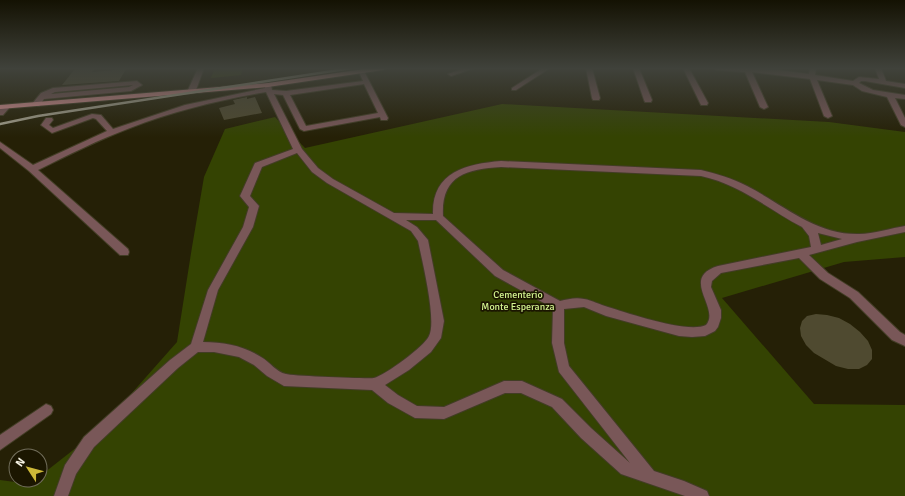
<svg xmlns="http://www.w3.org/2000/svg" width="905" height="496" font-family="Signika,sans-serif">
  <rect width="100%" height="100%" fill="#252006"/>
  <!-- green -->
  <path fill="#344302" d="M243,68L241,75L211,78L214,70Z
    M502,104L829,122L905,132V257L844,262L722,298L814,404L905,405V496H0V480L30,484L35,480H40V476L100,429L177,342L192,247L204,177L225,129L275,117L305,148Z"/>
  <!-- building -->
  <path fill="#4f4a30" d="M95,68L92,72L126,69L119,81L62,85L74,70Z
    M247,97V99L255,97L262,113L224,120L219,108L235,104L233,100Z
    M816,314L827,315L839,318L850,324L860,332L868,341L872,350V359L867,365L859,369H848L836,366L814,353L806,345L801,336L800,328L802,321L807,316Z"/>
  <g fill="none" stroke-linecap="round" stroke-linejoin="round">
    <!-- minor casing -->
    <g stroke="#423d25" stroke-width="2">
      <path id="minor" d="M198,68H204L196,90L190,91L188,90Z
        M465,68H475L451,76L448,74Z
        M543,68H550L516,90H512V88Z
        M586,68H592L600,98L599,100H593L592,98Z
        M633,68H639L652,100L651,102H645L644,100Z
        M683,68H689L708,103L707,105H701L700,103Z
        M713,68L778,70L809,74L810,68H816L815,75L853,81L859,77L879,79L875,68H881L886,81L905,84V88L865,81H861L859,83L873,90L905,95V99L895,98L905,118V127L901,125L887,97L862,91L853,85L817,80L832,116L828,118L824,116L810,79L752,72L768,107L764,109L760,107L745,72L716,70Z
        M362,70L364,71L388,118L387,120H381L380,117L304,131L300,129L283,95L274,94L302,149L318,168L333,179L394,213L433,214C432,172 466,164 501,161L701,170C717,174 732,178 747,186C782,204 815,234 857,234C870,235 891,228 905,226V232L857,242L809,255L828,273L858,292L900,332L905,335V346L892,340L850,298L820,279L799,258L721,273L712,281L711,287L721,310V318L718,327L715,331L705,336L692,337L679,336L606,316L584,307L564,309V343L569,366L654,471L684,481L707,491L709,496H685L621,474L581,438L552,407L521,393H505L444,419L415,418L388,403L372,390L284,386L267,376L254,365L239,357L214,352H198L178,368L94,447L76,474L68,496H54L65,465L84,437L170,360L191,344L208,290L243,227L249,207L240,196L254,165L255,163L293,149L266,92C219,100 174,111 130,128C98,140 68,155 38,170L128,249L129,252L128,255H120L29,171L0,148V142L33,165L107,131L96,119L93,118L52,133L41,125L46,118H52L53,120L49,125L53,128L92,114L101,115L113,129L185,105L265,88L266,84L268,83L271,85L272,90L286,91L363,81L359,72ZM364,84L378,113L306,126L290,95ZM297,153L312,172L327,183L411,231L418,241C422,260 437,321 429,336C424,347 385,375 374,378C370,379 291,376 286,374C276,372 270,362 261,357C244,346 224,342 203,342L218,290L253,227L259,206L250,196L262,167ZM501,167L701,176C739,184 768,209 802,227L809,236L811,247L718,266C679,278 721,308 706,325C688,334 628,313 608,307C600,305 592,300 584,299C576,297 568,299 560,301L503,270L443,216C441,176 466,169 501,167ZM406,220H436L495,276L553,308L552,343L559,372L630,463L591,428L562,399L522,381H504L444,407L417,406L398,395L385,385L409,370L431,352L441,338L444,321L428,240L417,227ZM818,233L842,239L821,245Z
        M137,81L142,85L131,91L44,99L39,106H36L32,104L41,93L53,88ZM133,85L129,87L51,94L55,92Z
        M3,105H9L10,107L3,115H0V109Z
        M46,404L51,406L53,410L51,414L0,450V435Z"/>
    </g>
    <!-- major casing -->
    <g stroke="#423d25" stroke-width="2">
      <path id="major" d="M371,68H386L383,70L268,87L0,109V105L268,83Z"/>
    </g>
    <!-- minor -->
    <use href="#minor" fill="#795758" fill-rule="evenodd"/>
    <!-- major -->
    <use href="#major" fill="#d48e91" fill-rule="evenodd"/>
    <!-- rail -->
    <path stroke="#a39f8c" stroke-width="2.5" d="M0,124L38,116L352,68"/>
  </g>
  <!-- sky -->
  <linearGradient id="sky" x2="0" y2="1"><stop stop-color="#141203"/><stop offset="0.5" stop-color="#40423b"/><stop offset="1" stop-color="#40423b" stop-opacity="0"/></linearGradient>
  <rect width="905" height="137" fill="url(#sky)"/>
  <g text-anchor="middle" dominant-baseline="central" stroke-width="3.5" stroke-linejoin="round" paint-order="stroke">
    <!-- park labels -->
    <g font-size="10" fill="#d3f38f" stroke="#1b1600">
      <text x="518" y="295">Cementerio<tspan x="518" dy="12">Monte Esperanza</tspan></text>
    </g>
  </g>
  <!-- north arrow -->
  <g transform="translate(28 468) rotate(306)"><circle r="19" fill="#1b1600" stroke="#726e5b"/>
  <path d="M0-3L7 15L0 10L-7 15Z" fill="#ceb938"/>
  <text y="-6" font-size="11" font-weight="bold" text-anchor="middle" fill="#f5f2e3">N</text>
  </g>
</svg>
